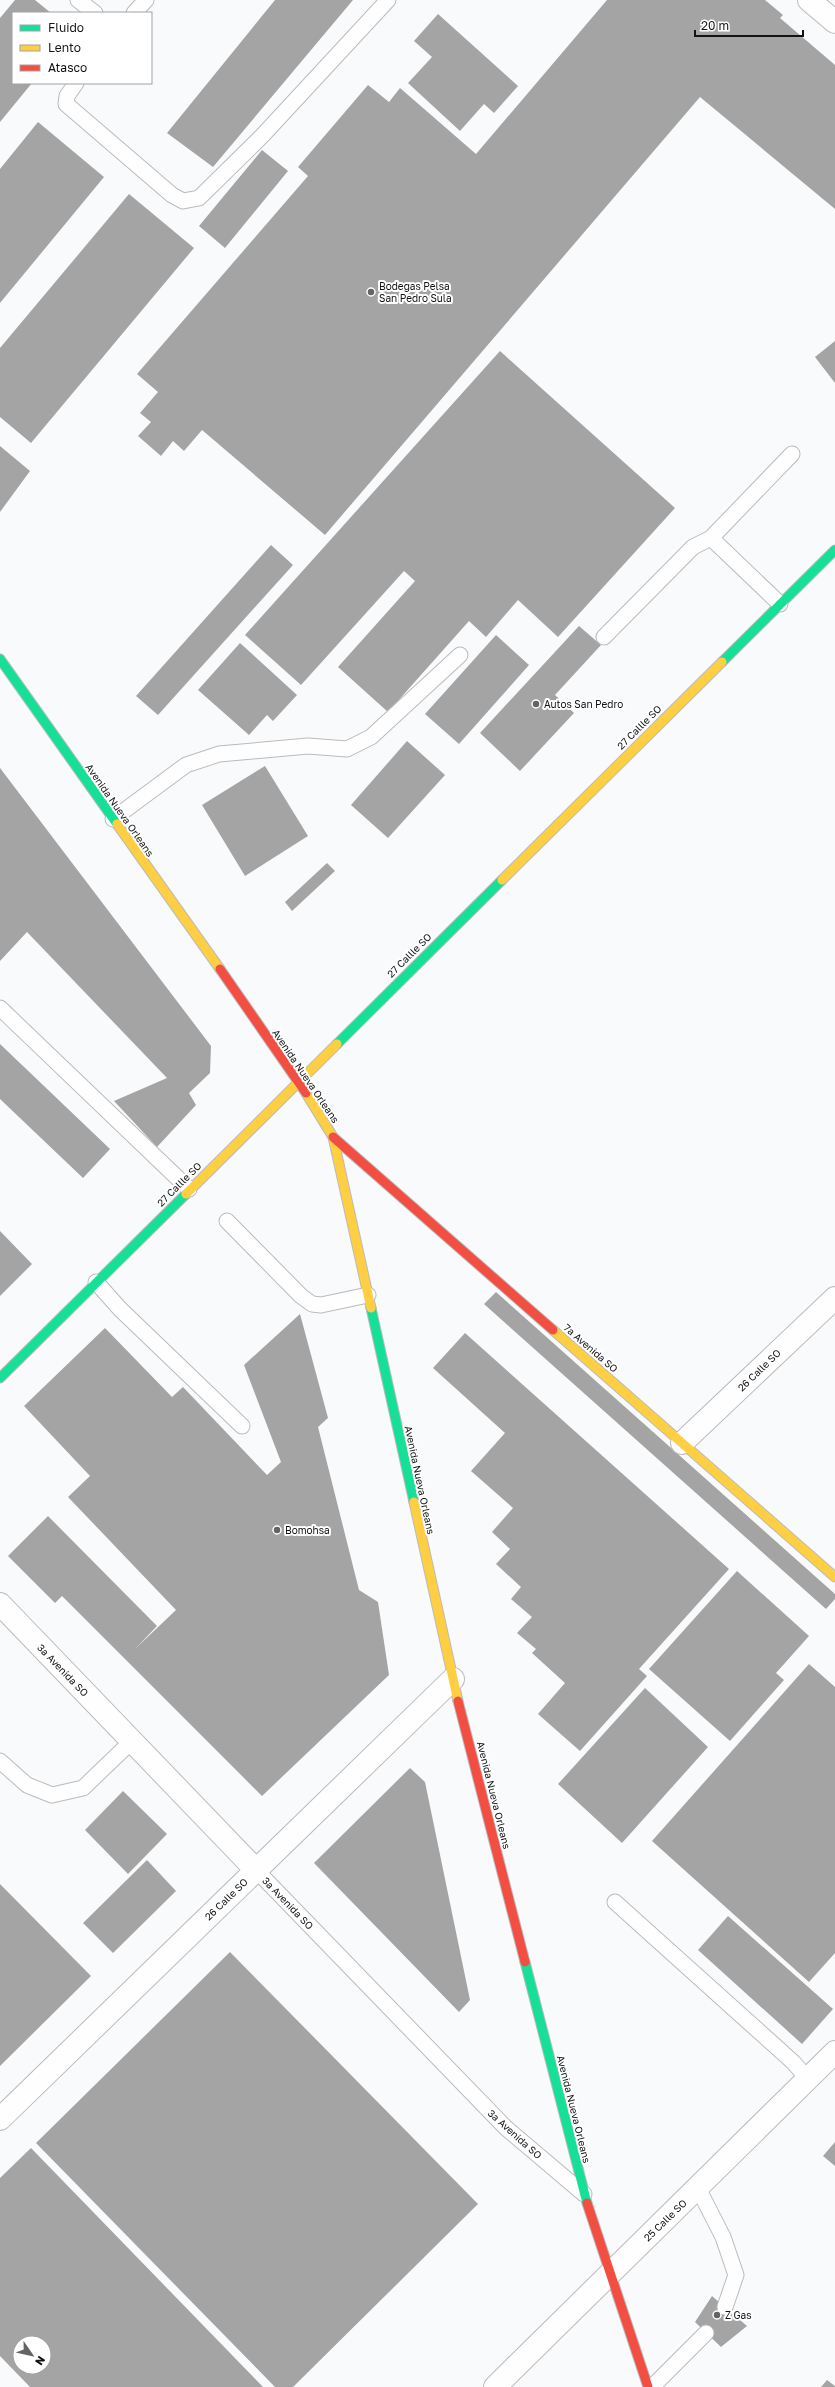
<svg xmlns="http://www.w3.org/2000/svg" width="835" height="2387" font-family="'Golos Text',sans-serif">
  <rect width="100%" height="100%" fill="#f8fafc"/>
  <!-- building -->
  <path fill="#a4a4a4" fill-rule="evenodd" d="M15,0H35L51,13H13V83H32L0,122V18Z
    M275,0H353L213,167L167,133Z
    M607,0H765L783,15L780,18L835,65V209L700,97L325,535L202,430L184,451L173,441L161,456L138,436L151,422L140,413L158,392L137,374L308,176L298,167L368,85L389,102L400,88L476,154Z
    M438,14L518,86L494,113L484,104L460,131L408,83L432,57L414,41Z
    M38,122L104,177L0,303V169Z
    M262,150L288,171L225,248L199,226Z
    M129,194L194,248L31,443L0,417V348Z
    M835,341V383L815,357Z
    M500,351L675,508L558,637L518,600L486,637L469,621L388,712L338,667L415,581L404,571L301,685L245,635Z
    M0,446L30,471L0,512Z
    M271,545L293,565L158,715L136,696Z
    M579,626L601,645L555,695L574,713L520,771L480,733Z
    M496,635L529,665L459,744L425,714Z
    M240,643L297,695L273,721L267,715L249,735L198,690Z
    M407,741L445,775L388,838L351,805Z
    M265,766L308,836L245,876L202,805Z
    M0,768L211,1046L210,1073L189,1093L196,1105L157,1147L114,1101L167,1078L27,932L0,961Z
    M327,863L335,871L292,911L285,902Z
    M0,1044L110,1149L83,1178L0,1099Z
    M0,1231L32,1264L0,1296Z
    M496,1292L835,1594V1599L826,1609L484,1304Z
    M300,1314L328,1418L318,1427L359,1590L378,1602L389,1675L262,1796L62,1596L55,1603L8,1556L48,1516L157,1626L136,1648L176,1610L68,1497L90,1476L24,1406L105,1328L172,1397L183,1387L267,1475L281,1462L244,1365Z
    M465,1333L729,1569L639,1669L647,1676L580,1751L538,1714L565,1683L532,1653L536,1649L517,1633L532,1617L511,1599L521,1587L496,1564L510,1549L492,1532L513,1508L471,1471L505,1433L433,1368Z
    M737,1571L809,1636L776,1673L784,1680L730,1741L649,1669Z
    M809,1664L835,1687V1953L809,1982L652,1841Z
    M645,1688L708,1747L622,1843L558,1784Z
    M410,1768L425,1782L470,2000L459,2012L314,1863Z
    M123,1791L167,1834L128,1874L85,1830Z
    M147,1860L176,1891L113,1953L83,1923Z
    M0,1884L91,1976L0,2066Z
    M728,1916L833,2009L802,2044L698,1950Z
    M230,1952L478,2204L293,2387H275L36,2143Z
    M835,2142V2166L823,2156Z
    M31,2148L263,2387H30L0,2356V2178ZM20,2343H44V2367H20Z
    M712,2296L747,2326L721,2347L695,2322Z
    M827,2380L835,2386V2387H821Z"/>
  <g fill="none" stroke-linecap="round" stroke-linejoin="round">
    <!-- lane casing -->
    <g stroke="#babbbd" stroke-width="17">
      <path id="lane" d="M78,0L95,13
        M134,13L146,0
        M76,83L67,96L66,104L172,195L183,201L199,198L262,136L388,0
        M780,604L711,538L792,454
        M604,637L693,547L711,538
        M113,819L186,765L219,754L308,746L347,749L371,737L460,655
        M0,1008L189,1189
        M227,1221L301,1296L312,1304L321,1305L368,1295
        M96,1282L120,1309L242,1426
        M0,1761L27,1785L52,1795L83,1788L132,1741
        M256,1870L506,2128L584,2194
        M615,1902L793,2062L808,2079
        M698,2188L723,2237L736,2275L725,2307
        M652,2387L706,2333"/>
    </g>
    <!-- street casing -->
    <g stroke="#babbbd" stroke-width="24">
      <path id="street" d="M809,0L835,22
        M682,1443L835,1298
        M0,1604L256,1870
        M0,2119L453,1679
        M495,2387L835,2052"/>
    </g>
    <!-- fast casing -->
    <g stroke="#babbbd" stroke-width="11">
      <path id="fast" d="M0,659L117,824
        M722,662L835,550
        M337,1044L502,880
        M371,1308L414,1502
        M0,1378L186,1194
        M525,1962L587,2203"/>
    </g>
    <!-- slow casing -->
    <g stroke="#babbbd" stroke-width="11">
      <path id="slow" d="M117,824L220,969
        M502,880L722,662
        M306,1093L333,1137L371,1308
        M186,1194L337,1044
        M553,1330L835,1577
        M414,1502L458,1701"/>
    </g>
    <!-- jam casing -->
    <g stroke="#babbbd" stroke-width="11">
      <path id="jam" d="M220,969L306,1093
        M333,1137L553,1330
        M458,1701L525,1962
        M587,2203L648,2387"/>
    </g>
    <!-- lane -->
    <use href="#lane" stroke="#fefeff" stroke-width="15"/>
    <!-- street -->
    <use href="#street" stroke="#fefeff" stroke-width="22"/>
    <!-- fast -->
    <use href="#fast" stroke="#16e098" stroke-width="9"/>
    <!-- slow -->
    <use href="#slow" stroke="#ffcf43" stroke-width="9"/>
    <!-- jam -->
    <use href="#jam" stroke="#f24e42" stroke-width="9"/>
  </g>
  <!-- markers -->
  <g fill="#626465" stroke="#fff" stroke-width="1.5">
    <circle cx="371" cy="292" r="4"/>
    <circle cx="536" cy="704" r="4"/>
    <circle cx="277" cy="1530" r="4"/>
    <circle cx="717" cy="2315" r="4"/>
  </g>
  <g text-anchor="middle" dominant-baseline="central" stroke-width="4" stroke-linejoin="round" paint-order="stroke">
    <!-- poi labels -->
    <g font-size="10" fill="#121314" stroke="#fff" text-anchor="start">
      <text x="379" y="286">Bodegas Pelsa<tspan x="379" dy="12">San Pedro Sula</tspan></text>
      <text x="544" y="704">Autos San Pedro</text>
      <text x="285" y="1530">Bomohsa</text>
      <text x="725" y="2315">Z Gas</text>
    </g>
    <!-- street labels -->
    <g font-size="10" fill="#121314" stroke="#fff">
      <text transform="translate(639 727) rotate(-45)">27 Callle SO</text>
      <text transform="translate(120 810) rotate(55)">Avenida Nueva Orleans</text>
      <text transform="translate(409 955) rotate(-45)">27 Callle SO</text>
      <text transform="translate(306 1076) rotate(56)">Avenida Nueva Orleans</text>
      <text transform="translate(179 1184) rotate(-45)">27 Callle SO</text>
      <text transform="translate(591 1348) rotate(41)">7a Avenida SO</text>
      <text transform="translate(759 1370) rotate(-44)">26 Calle SO</text>
      <text transform="translate(420 1480) rotate(78)">Avenida Nueva Orleans</text>
      <text transform="translate(63 1670) rotate(46)">3a Avenida SO</text>
      <text transform="translate(494 1795) rotate(76)">Avenida Nueva Orleans</text>
      <text transform="translate(226 1899) rotate(-44)">26 Calle SO</text>
      <text transform="translate(288 1903) rotate(46)">3a Avenida SO</text>
      <text transform="translate(574 2109) rotate(76)">Avenida Nueva Orleans</text>
      <text transform="translate(515 2134) rotate(42)">3a Avenida SO</text>
      <text transform="translate(665 2220) rotate(-44)">25 Calle SO</text>
    </g>
  </g>
  <!-- legend -->
  <rect x="12" y="12" width="140" height="72" fill="#ffffff" stroke="#a0a1a1"/>
  <rect x="20" y="25" width="20" height="6" fill="#16e098" stroke="#a0a1a1"/>
  <text x="48" y="32" font-size="12" fill="#121314">Fluido</text>
  <rect x="20" y="45" width="20" height="6" fill="#ffcf43" stroke="#a0a1a1"/>
  <text x="48" y="52" font-size="12" fill="#121314">Lento</text>
  <rect x="20" y="65" width="20" height="6" fill="#f24e42" stroke="#a0a1a1"/>
  <text x="48" y="72" font-size="12" fill="#121314">Atasco</text>
  <!-- north arrow -->
  <g transform="translate(32 2355) rotate(124)"><circle r="19" fill="#ffffff" stroke="#a0a1a1"/>
  <path d="M0-3L7 15L0 10L-7 15Z" fill="#626465"/>
  <text y="-6" font-size="11" font-weight="bold" text-anchor="middle" fill="#121314">N</text>
  </g>
  <!-- scale -->
  <path d="M695 30v6h108v-6" fill="none" stroke="#121314" stroke-width="2"/>
  <text x="701" y="30" font-size="12" fill="#121314" stroke="#ffffff" stroke-width="3" paint-order="stroke">20 m</text>
</svg>
